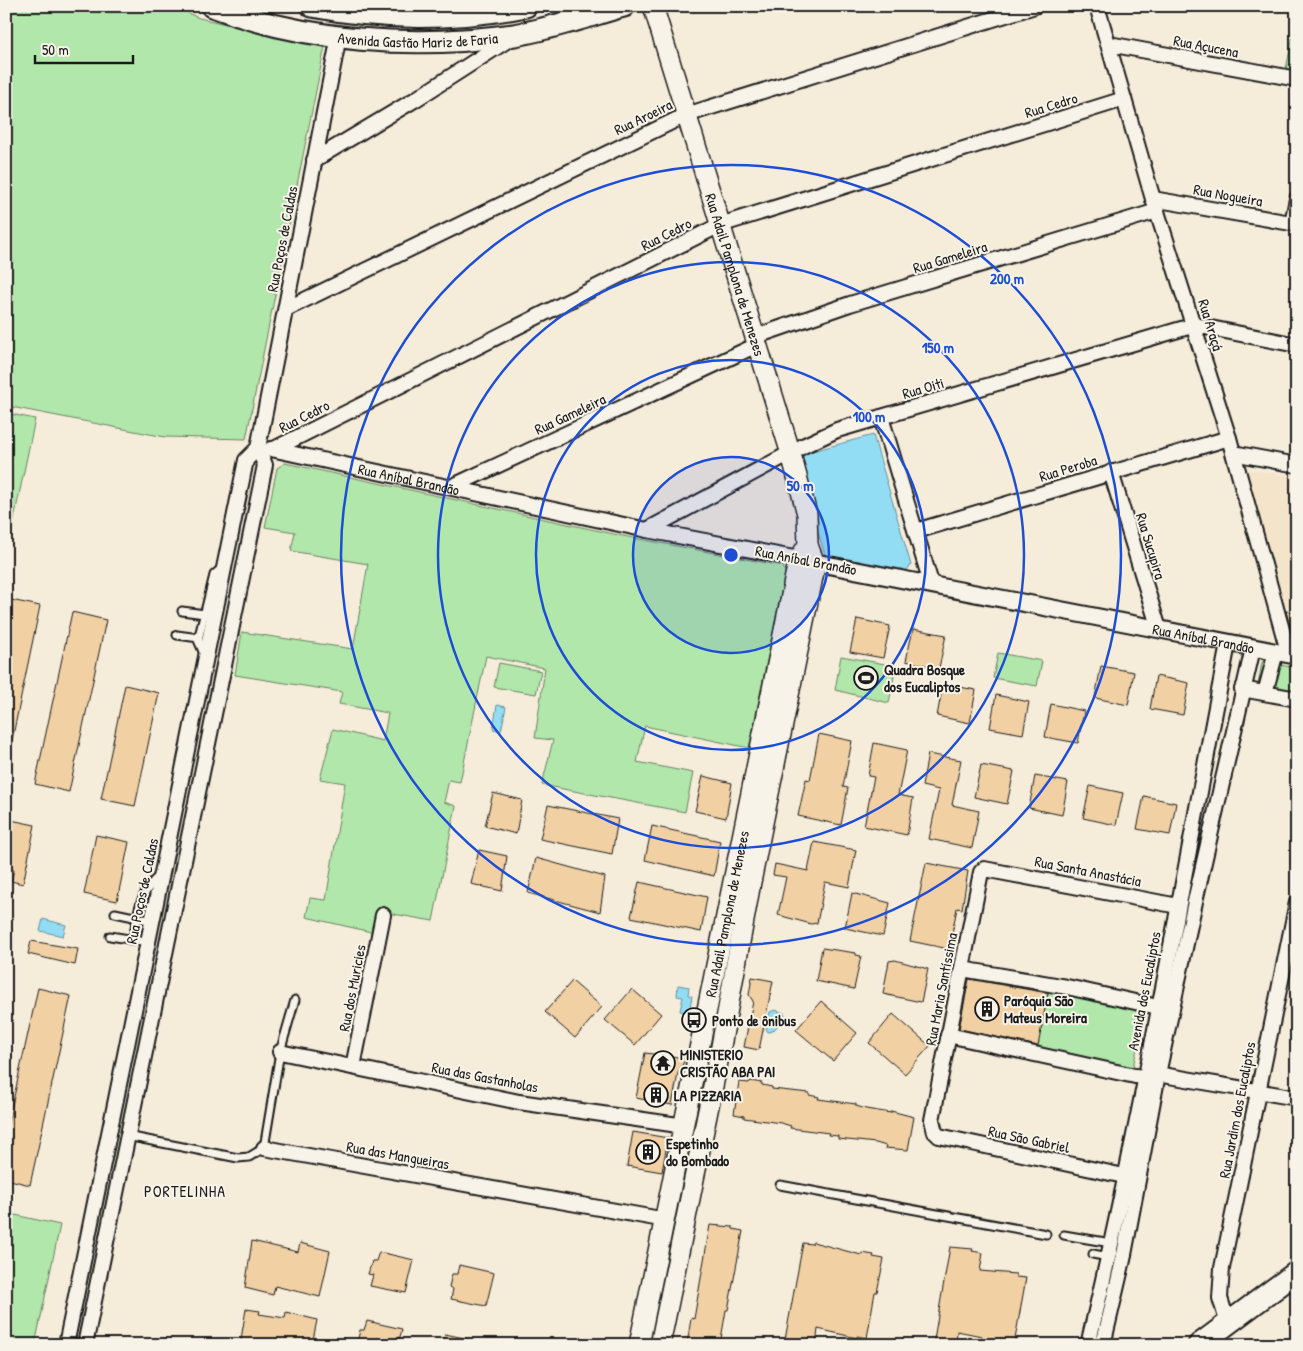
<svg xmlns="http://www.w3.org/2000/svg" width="1303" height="1351" font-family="'Patrick Hand',sans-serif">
  <rect width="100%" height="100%" fill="#f6ecda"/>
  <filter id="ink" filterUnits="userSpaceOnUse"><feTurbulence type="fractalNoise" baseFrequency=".02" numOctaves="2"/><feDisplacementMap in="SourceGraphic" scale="10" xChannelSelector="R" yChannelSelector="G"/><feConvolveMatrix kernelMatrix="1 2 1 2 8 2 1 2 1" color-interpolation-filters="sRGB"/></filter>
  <g filter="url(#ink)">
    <!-- built -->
    <path fill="#f4e4ca" d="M1239,468L1297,477V607L1279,604Z"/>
    <!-- green -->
    <path fill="#b1e7aa" stroke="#668263" d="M6,6H172L199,18L325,46L246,439L165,437L6,406Z
      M1297,16V71L1286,69Z
      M6,413L35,419L6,557Z
      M285,463L623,536L783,566L785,573L749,748L645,726L637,762L693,773L685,812L542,785L553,740L535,738L545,668L486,656L460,782L449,780L444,802L456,806L433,921L376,911L371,932L306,917L310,898L326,900L345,783L320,779L333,729L383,741L388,713L339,704L342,692L235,675L242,632L353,649L368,564L291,551L295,532L265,527L277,468Z
      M998,653L1042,661L1037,686L993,678Z
      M841,656L896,666L889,703L835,690Z
      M1262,662L1297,668V694L1258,685Z
      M499,663L541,671L536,694L494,687Z
      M1048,991L1139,1008L1145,1011L1133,1067L1130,1069L1037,1048Z
      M6,1213L60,1225L35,1345H6Z"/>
    <!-- water -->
    <path fill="#93ddf4" stroke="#63909e" d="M873,435L911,565L907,570L825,555L794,456Z
      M497,705L506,707L501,731L493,729Z
      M43,919L66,925L63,936L40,931Z
      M678,985L689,987L688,995L692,996L689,1013L680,1011L683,997L677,996Z
      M775,1010L784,1013L785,1017L773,1031L768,1032L766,1029L770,1012Z"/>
    <!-- building -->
    <path fill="#f1d0a3" stroke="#1c1c1c" d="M6,599L40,606L11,745H6Z
      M1286,611L1297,612V646H1295Z
      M72,612L106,620L69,792L35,784Z
      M857,619L890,626L883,658L850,652Z
      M913,629L946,635L939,668L906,661Z
      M1101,666L1134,672L1128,705L1095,698Z
      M1156,676L1189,683L1183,715L1150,709Z
      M943,684L976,690L970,723L937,716Z
      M125,685L159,693L135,806L101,799Z
      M996,695L1029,702L1023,734L990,728Z
      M1051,704L1084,711L1078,743L1045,737Z
      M819,734L852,741L843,787L848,788L841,825L798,816L806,779L810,780Z
      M874,743L907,750L898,795L913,798L907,835L864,826L874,777L868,776Z
      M928,754L961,760L952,805L979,811L972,848L929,839L939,790L922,786Z
      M981,765L1014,771L1007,804L974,797Z
      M703,776L732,783L726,818L695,811Z
      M1035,776L1068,782L1062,815L1029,808Z
      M1090,786L1123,793L1116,825L1083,818Z
      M493,793L522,800L516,834L485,826Z
      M1144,796L1176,803L1170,835L1137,829Z
      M548,805L618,819L612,854L540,839Z
      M6,819L35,825L23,884L11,881L14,870L6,869Z
      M652,826L720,841L714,876L645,860Z
      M96,835L129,842L117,901L84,894Z
      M814,842L856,850L849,887L825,882L817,923L811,924L778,915L786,877L773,875L775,864L808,871Z
      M479,850L507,856L502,891L471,884Z
      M536,858L605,877L600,912L528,893Z
      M926,863L968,871L962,909L957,908L949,949L910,941Z
      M639,882L707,897L701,932L631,917Z
      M852,893L890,903L883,936L845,928Z
      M31,941L78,949L75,965L28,954Z
      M822,948L856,953V955L861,956L854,989L816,981Z
      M895,960L928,969L921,1002L883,994L889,961Z
      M752,977L773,981L759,1050L744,1047L753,1001L749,995Z
      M969,979L1048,993L1038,1046L959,1029Z
      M572,981L602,1007L575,1038L545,1012Z
      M38,988L71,996L30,1185L6,1179V1133Z
      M632,989L661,1014L635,1045L605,1020Z
      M821,1001L857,1033L833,1061L796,1030Z
      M893,1014L930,1046L905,1074L869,1043Z
      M645,1053L686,1058L678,1073L672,1105L636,1098Z
      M750,1081L762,1083V1085L772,1087V1089L809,1093V1095L819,1097L818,1099L856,1104V1106L866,1109L891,1113V1111L914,1117L908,1150L885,1148L886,1146L876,1143L838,1139V1136L828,1135L829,1133L790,1128L791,1126L781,1123L744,1118V1116L734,1114L739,1082L749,1083Z
      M633,1132L668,1138L662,1172L627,1166Z
      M710,1225L733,1227V1229L743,1231L728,1310H726L720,1345H687L691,1318L694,1319Z
      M252,1241L298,1252L300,1243L330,1251L320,1297L275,1286L273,1295L245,1288Z
      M813,1242L861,1255L862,1253L874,1255L873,1257L884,1259L877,1292H875L867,1338L857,1336V1338L818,1329L816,1345H784L803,1243L812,1244Z
      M950,1247L973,1249L972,1251L983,1253L980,1271L1016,1274V1277L1026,1278L1014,1345H980L982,1336L957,1331L956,1345H933Z
      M379,1252L414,1260L406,1293L370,1286L373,1275L368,1274L372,1261H376Z
      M459,1265L494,1273L486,1306L451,1299L453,1289L449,1287L452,1274H457Z
      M246,1309L260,1311L259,1314L285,1318L286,1312L317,1320L312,1345H240Z
      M367,1321L402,1329L398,1345L357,1343L360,1330H364Z
      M445,1334L474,1340V1345H443Z"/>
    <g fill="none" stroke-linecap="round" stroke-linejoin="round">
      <!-- service casing -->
      <g stroke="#1c1c1c" stroke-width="11">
        <path id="service" d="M182,611L205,614
          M177,635L199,638
          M205,656L198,640L214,575L222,568
          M115,913L153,921
          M110,936L148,942
          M133,941C137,915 139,892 160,875
          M127,1136L238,1158L249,1157L264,1148L280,1052L295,1000
          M780,1185L1046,1234
          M1064,1235L1111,1243
          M1093,1254L1108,1257"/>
      </g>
      <!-- minor casing -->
      <g stroke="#1c1c1c" stroke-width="18">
        <g id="minor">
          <path d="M1097,6L1153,199L1229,438L1289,655"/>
          <path d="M1109,44L1297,79"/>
          <path d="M314,160L416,99L511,38"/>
          <path d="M1153,199L1297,224"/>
          <path d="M1292,223L1297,199"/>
          <path d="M286,309L686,115L1035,6"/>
          <path d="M754,337L850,304L1157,211"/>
          <path d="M881,417L931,583"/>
          <path id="s1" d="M271,449L647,530L799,559"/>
          <path d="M274,449L720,225L1124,99"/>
          <path d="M1233,453L1297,465"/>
          <path d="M1111,472L1159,629"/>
          <path d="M451,487L757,345"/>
          <path d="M647,530L805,445L837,430L1195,325L1297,345"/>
          <path d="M916,531L1229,438"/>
          <path d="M1242,689L1297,699"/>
          <path d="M1265,693L1276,652"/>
          <path d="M962,969L1067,987L1167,1009"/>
          <path d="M948,1035L1135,1076L1148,1077L1157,1074L1297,1098"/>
          <path d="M280,1052L519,1102L685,1126"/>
          <path d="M353,1067L383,915"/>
          <path d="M264,1148L666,1220"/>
          <path d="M1124,1176L939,1136L935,1132L932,1120L981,872L984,869L1178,906"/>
          <path d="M1228,1324L1220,1298L1222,1268L1297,902"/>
          <path d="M66,1345L246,460L258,448L339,36"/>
          <path d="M85,1345L265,465L258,448"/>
          <path d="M1088,1345C1143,1113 1183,877 1228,644"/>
          <path d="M1103,1345L1123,1260L1158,1074L1196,897L1253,648"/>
        </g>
      </g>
      <!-- tertiary casing -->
      <g stroke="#1c1c1c" stroke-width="20">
        <g id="tertiary">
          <path id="s2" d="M803,560L1297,656"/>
        </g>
      </g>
      <!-- secondary casing -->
      <g stroke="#1c1c1c" stroke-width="22">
        <g id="secondary">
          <path id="s3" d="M653,6L791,454L807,514L808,545L814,561V572L751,882L720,1052L660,1345"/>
          <path id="s4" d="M639,1345L795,576L799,559L808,545"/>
        </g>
      </g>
      <!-- primary casing -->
      <g stroke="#1c1c1c" stroke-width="25">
        <g id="primary">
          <path id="s5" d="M212,6C307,42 414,49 514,35C551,29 588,16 624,6"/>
          <path d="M312,6C384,20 455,20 526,6"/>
          <path d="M1199,1345L1297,1272"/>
        </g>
      </g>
      <!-- service -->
      <use href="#service" stroke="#f7f3e8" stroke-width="7"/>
      <!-- minor -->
      <use href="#minor" stroke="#f7f3e8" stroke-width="14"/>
      <!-- tertiary -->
      <use href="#tertiary" stroke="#f7f3e8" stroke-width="16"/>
      <!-- secondary -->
      <use href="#secondary" stroke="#f7f3e8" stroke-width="19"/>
      <!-- primary -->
      <use href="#primary" stroke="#f7f3e8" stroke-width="21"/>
    </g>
  </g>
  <!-- distance rings -->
  <circle cx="731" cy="555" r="98" fill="#1d4ed8" fill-opacity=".12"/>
  <g fill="none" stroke="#1d4ed8" stroke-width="2.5">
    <circle cx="731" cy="555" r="98"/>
    <circle cx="731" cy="555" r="195"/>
    <circle cx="731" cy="555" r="293"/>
    <circle cx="731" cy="555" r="390"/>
  </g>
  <!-- icons -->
  <defs>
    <g id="stadium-ring" transform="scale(1.25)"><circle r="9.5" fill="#f7f3e8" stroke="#1c1c1c" stroke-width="1.5"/><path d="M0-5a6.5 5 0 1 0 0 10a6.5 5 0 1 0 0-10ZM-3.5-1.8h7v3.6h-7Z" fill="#1c1c1c"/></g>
    <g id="building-ring" transform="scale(1.25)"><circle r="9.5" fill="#f7f3e8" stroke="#1c1c1c" stroke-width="1.5"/><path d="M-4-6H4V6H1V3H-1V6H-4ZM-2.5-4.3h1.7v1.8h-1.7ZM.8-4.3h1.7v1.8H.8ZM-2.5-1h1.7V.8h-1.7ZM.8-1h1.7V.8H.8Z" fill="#1c1c1c"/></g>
    <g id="bus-ring" transform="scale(1.25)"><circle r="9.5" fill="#f7f3e8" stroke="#1c1c1c" stroke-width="1.5"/><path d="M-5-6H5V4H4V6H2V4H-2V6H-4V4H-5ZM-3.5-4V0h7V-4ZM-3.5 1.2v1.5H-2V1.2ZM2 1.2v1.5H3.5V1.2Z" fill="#1c1c1c"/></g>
    <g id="temple-ring" transform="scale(1.25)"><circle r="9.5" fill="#f7f3e8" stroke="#1c1c1c" stroke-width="1.5"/><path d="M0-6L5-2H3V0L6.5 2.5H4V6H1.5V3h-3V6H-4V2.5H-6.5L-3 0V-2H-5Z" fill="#1c1c1c"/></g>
  </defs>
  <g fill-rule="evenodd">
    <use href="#stadium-ring" x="866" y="678"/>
    <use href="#building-ring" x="987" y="1009"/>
    <use href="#bus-ring" x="694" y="1020"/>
    <use href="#temple-ring" x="663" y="1063"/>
    <use href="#building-ring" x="656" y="1095"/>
    <use href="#building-ring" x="648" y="1152"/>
  </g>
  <g text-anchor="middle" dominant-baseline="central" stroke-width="4" stroke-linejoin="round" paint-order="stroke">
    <!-- street labels -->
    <g font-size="15" fill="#1c1c1c" stroke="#f7f3e8">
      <text stroke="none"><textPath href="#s5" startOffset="210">Avenida Gastão Mariz de Faria</textPath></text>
      <text transform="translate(1206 46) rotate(11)">Rua Açucena</text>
      <text transform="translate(1051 105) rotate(-17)">Rua Cedro</text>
      <text transform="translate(643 117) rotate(-26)">Rua Aroeira</text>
      <text transform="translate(1228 195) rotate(10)">Rua Nogueira</text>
      <text transform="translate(666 234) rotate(-27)">Rua Cedro</text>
      <text transform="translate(282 239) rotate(-79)">Rua Poços de Caldas</text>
      <text transform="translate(950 257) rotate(-17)">Rua Gameleira</text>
      <text stroke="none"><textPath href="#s3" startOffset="281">Rua Adail Pamplona de Menezes</textPath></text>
      <text transform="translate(1211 325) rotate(73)">Rua Araçá</text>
      <text transform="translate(923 388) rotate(-16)">Rua Oiti</text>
      <text transform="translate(570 414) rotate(-25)">Rua Gameleira</text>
      <text transform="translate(304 416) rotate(-27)">Rua Cedro</text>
      <text transform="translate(1068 468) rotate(-17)">Rua Peroba</text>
      <text stroke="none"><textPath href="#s1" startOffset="141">Rua Aníbal Brandão</textPath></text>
      <text transform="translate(1151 546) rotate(73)">Rua Sucupira</text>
      <text transform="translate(806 560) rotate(11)">Rua Aníbal Brandão</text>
      <text stroke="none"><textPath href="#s2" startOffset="408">Rua Aníbal Brandão</textPath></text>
      <text transform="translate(1088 871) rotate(11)">Rua Santa Anastácia</text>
      <text transform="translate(142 891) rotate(-78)">Rua Poços de Caldas</text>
      <text stroke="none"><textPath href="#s4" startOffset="440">Rua Adail Pamplona de Menezes</textPath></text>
      <text transform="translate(352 988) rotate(-79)">Rua dos Muricies</text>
      <text transform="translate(941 989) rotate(-79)">Rua Maria Santíssima</text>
      <text transform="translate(1144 991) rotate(-79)">Avenida dos Eucaliptos</text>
      <text transform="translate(485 1077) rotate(11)">Rua das Gastanholas</text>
      <text transform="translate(1237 1110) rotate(-79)">Rua Jardim dos Eucaliptos</text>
      <text transform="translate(1029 1139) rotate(12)">Rua São Gabriel</text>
      <text transform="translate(398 1155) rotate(10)">Rua das Mangueiras</text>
    </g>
    <!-- poi labels -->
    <g font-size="15" font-weight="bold" fill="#1c1c1c" stroke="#f7f3e8" text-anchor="start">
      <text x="884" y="669">Quadra Bosque<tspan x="884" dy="17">dos Eucaliptos</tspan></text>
      <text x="1004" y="1000">Paróquia São<tspan x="1004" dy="17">Mateus Moreira</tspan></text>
      <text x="712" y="1020">Ponto de ônibus</text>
      <text x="680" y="1054">MINISTERIO<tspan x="680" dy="17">CRISTÃO ABA PAI</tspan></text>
      <text x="674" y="1095">LA PIZZARIA</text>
      <text x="666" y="1143">Espetinho<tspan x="666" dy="17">do Bombado</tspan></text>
    </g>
    <!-- neighbourhood labels -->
    <g font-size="16" letter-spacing="1" fill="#1c1c1c" stroke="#f7f3e8">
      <text x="185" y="1191">PORTELINHA</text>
    </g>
  </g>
  <circle cx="731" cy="555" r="8" fill="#1d4ed8" stroke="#f7f3e8" stroke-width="2.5"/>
  <g font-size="15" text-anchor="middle" font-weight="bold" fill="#1d4ed8" stroke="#f7f3e8" stroke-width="4" stroke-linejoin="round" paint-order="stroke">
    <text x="1007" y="284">200 m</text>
    <text x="938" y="353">150 m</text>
    <text x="869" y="422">100 m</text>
    <text x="800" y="491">50 m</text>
  </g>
  <!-- margin -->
  <rect width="1303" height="1351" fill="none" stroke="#f7f3e8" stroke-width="25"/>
  <rect x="12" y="12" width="1278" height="1326" fill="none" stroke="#1c1c1c" stroke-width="2" filter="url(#ink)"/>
  <!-- scale -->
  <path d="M35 55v8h98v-8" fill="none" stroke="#1c1c1c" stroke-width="2.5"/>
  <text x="42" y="55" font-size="15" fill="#1c1c1c" stroke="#f7f3e8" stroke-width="4" paint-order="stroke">50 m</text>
</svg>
